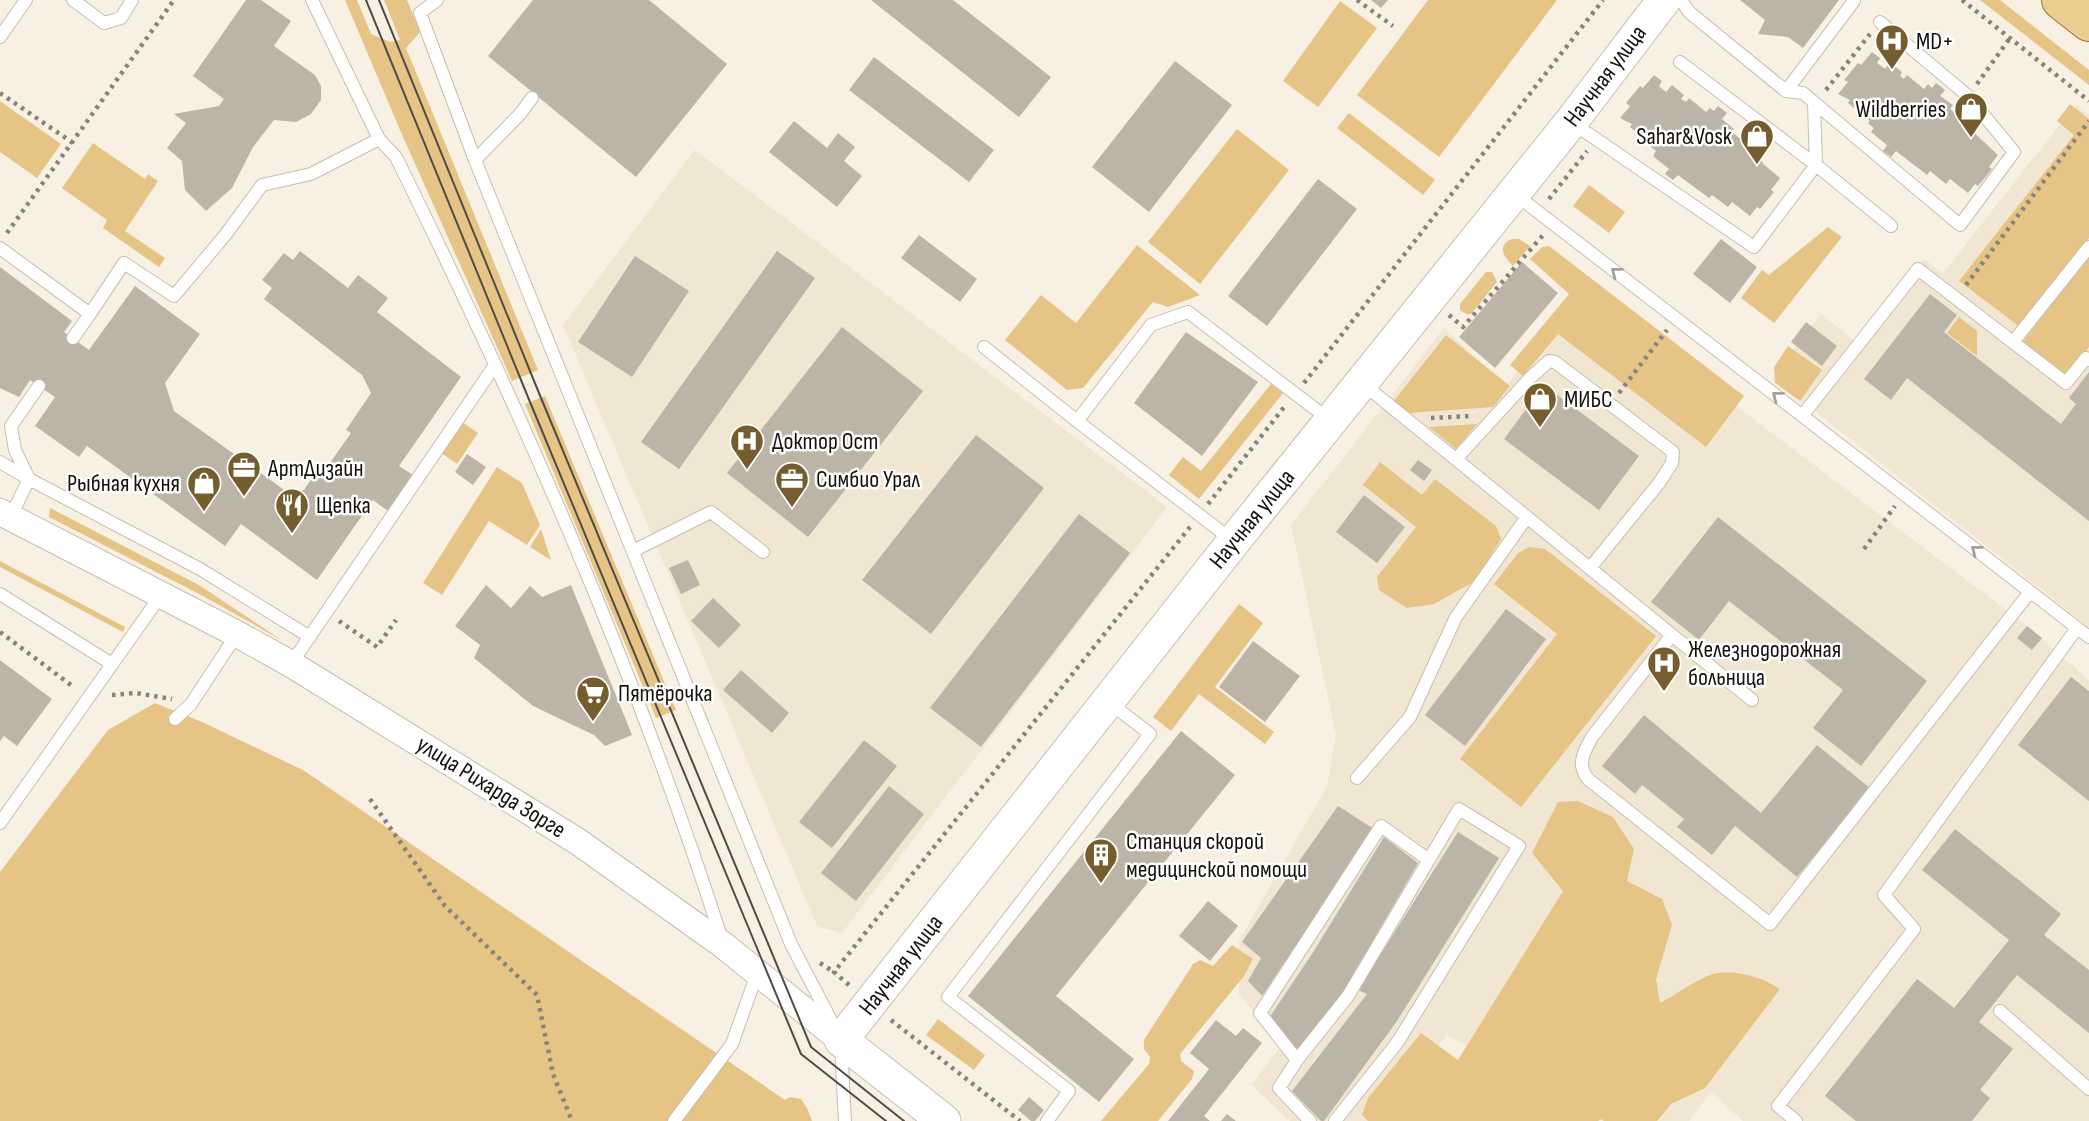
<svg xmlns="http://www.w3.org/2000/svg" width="2089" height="1121" font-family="'Sofia Sans Condensed',sans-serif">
  <rect width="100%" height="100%" fill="#f8f1e3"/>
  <!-- built -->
  <path fill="#f1e6d1" d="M2076,104L2089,115V627L1778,382L1776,371L1821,314L1858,344L1924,259L1943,273Z
    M695,150L1167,507L842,933L817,926L563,325Z
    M1583,290L2027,626L2089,680V1121H1743L1711,1092L1689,1121H1600L1447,1035L1380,1121H1290L1251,1085L1283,1044L1239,995V941L1327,786L1336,735L1291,525L1444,328L1506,386Z"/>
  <!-- green -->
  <path fill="#e5c486" d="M345,0H357L371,34L390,42L400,40L384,0H407L420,32L406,48L538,370L512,381L400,130Z
    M1428,0H1557L1439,157L1357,95Z
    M1980,0H2000L2089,70V85Z
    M1340,1L1377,28L1318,107L1283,81Z
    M0,101L61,144L37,178L0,152Z
    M2070,104L2089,119V238L2020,327L1959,281L2074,135L2057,121Z
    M1349,113L1435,180L1423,195L1337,128Z
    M1237,129L1289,170L1200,284L1148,242Z
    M93,143L145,179L148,174L158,181L125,231L165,258L159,267L103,228L107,220L62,188Z
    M1589,185L1625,212L1609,233L1573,206Z
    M1828,227L1842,237L1774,323L1741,298L1762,270L1769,275Z
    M1512,239H1519L1530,246L1513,266C1504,257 1496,246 1512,239Z
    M1137,245L1200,295L1168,307L1153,302L1083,388L1067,390L1005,340L1041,295L1076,323Z
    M1549,246L1744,396L1706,447L1558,334L1523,376L1510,365L1569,294L1530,259L1542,247Z
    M2089,255V347L2066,378L2021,344Z
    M1486,272H1492L1497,282L1471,314H1466L1460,310V304Z
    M1959,317L1977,331V356L1947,333Z
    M1446,335L1510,386L1493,407L1408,413L1393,402Z
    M1788,346L1822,370L1800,401L1775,383L1774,367Z
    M1271,384L1283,393L1199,499L1169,475L1183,457L1201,471Z
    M545,396L676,710L656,718L525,404Z
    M462,422L478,433L457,464L441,453Z
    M1477,424L1456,449L1429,427Z
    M1380,462L1422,495L1435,479L1496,526L1501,539L1475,581L1434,604L1407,608L1379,590L1377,577L1416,527L1363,485Z
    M497,467L522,483L540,525L527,545L489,521L442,595L423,583Z
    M50,508L199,585L283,641L203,596L49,517Z
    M541,529L551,560L530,547Z
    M1529,547L1545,549L1656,636L1521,807L1460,759L1557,634L1494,584L1518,553Z
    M0,561L125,627V628L123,632L0,567Z
    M1239,604L1263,623L1215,687L1274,732L1265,744L1199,694L1171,731L1153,717Z
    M155,703L202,722L303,770L785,1100L790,1097L801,1099L808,1110L812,1121H0V872L108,730Z
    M1578,801L1613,817L1634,849L1627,881L1662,899L1672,925L1656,979L1660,1003C1676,995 1692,982 1710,975C1730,968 1763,977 1780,989L1705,1088L1671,1104L1657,1121H1604L1601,1119L1598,1121H1368L1362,1115L1368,1098L1421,1033L1458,1060L1563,891L1532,853L1558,802Z
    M1232,945L1253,959L1244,976L1180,1054L1181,1061L1194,1071L1192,1079L1158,1121H1101L1149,1064L1150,1057L1144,1049V1040L1193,964L1200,960L1213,966Z
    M938,1019L985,1055L974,1070L926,1035Z"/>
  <!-- building -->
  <path fill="#bcb4a7" d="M246,0H261L291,21L274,46L315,75L321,86V100L311,114L296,122L274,120L253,147L232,188L206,211L185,190L182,161L167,148L186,123L174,114L219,106L224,99L193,76Z
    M533,0H649L727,64L636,177L488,56Z
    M871,0H953L1051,77L1019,117Z
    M1371,0H1388L1381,8Z
    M1740,0H1839L1803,48L1788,37L1758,34L1765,20Z
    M1872,52L1880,58L1877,63L1885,69L1890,62L1902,72L1900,76L1904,79L1907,75L1924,89L1928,84L1932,88L1936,83L1945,90L1940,96L1953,105L1950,109L1971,126L1969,128L1998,155L1989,167L1992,169L1978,186L1975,184L1968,193L1950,179L1946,184L1930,171L1927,175L1896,151L1891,157L1883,151L1887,145L1871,132L1874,128L1868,123L1870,121L1848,103L1850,100L1838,94L1848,82L1844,80L1858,63L1861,65Z
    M874,57L994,150L969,182L849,90Z
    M1175,61L1232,105L1149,212L1092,167Z
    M1654,75L1662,81L1659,86L1666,92L1672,85L1684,95L1681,99L1686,102L1689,98L1706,112L1710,108L1714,111L1718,106L1727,113L1722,119L1734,129L1732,132L1753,149L1750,151L1763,162L1762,163L1780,178L1771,190L1774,192L1760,209L1757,207L1750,216L1732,202L1728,207L1712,195L1709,198L1678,175L1673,180L1665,174L1669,169L1653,156L1656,151L1650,146L1652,144L1630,127L1632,124L1620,118L1630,106L1626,103L1640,86L1643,88Z
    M794,121L827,148L838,133L855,147L844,161L862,176L837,207L769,152Z
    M1318,179L1357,209L1267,326L1228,296Z
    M919,235L977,279L960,302L901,258Z
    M1721,239L1757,267L1730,303L1693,274Z
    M300,251L348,288L358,275L388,298L377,312L461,377L399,466L413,475L388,511L373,500L317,580L241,524L225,546L87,446L79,457L35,426L55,397L30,380L19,397L0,388V267L72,321L64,332L89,350L135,286L200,334L165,383L174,411L287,492L304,490L322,463L327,467L351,433L346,430L371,393L362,375L264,299L272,288L262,280L284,253L293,260Z
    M777,251L815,278L679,469L641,442Z
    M635,256L689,291L632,377L578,342Z
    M1522,262L1558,293L1495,368L1459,337Z
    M1930,294L1957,315L1944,332L2061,424L2076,404L2069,398L2089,372V521L1907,378L1891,400L1864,379Z
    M1806,322L1837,346L1822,366L1791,342Z
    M842,327L923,391L808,537L727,473Z
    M1186,332L1258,382L1202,456L1134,403Z
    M1544,385L1639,456L1599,510L1504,439Z
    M976,435L1044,488L931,634L862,580Z
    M467,454L486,467L473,485L455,472Z
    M1418,460L1432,470L1424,481L1410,470Z
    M1364,495L1405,527L1377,563L1336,532Z
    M1079,514L1130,553L981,747L930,708Z
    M1718,517L1927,681L1861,766L1813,728L1843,690L1729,601L1699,640L1651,602Z
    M688,560L700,585L681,594L669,568Z
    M486,585L511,608L530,586L542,597L571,585L632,735L605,746L594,735L533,706L474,658L480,645L455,626Z
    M713,598L741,625L719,648L691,621Z
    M1506,609L1546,639L1465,746L1425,715Z
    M2027,626L2042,638L2032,650L2017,638Z
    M1253,641L1300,676L1265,722L1219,687Z
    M0,660L52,699L17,746L4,736L0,741Z
    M741,670L789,713L772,733L723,690Z
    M2071,677L2089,691V801L2018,745Z
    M1644,715L1761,813L1817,745L1870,788L1797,877L1735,826L1712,855L1677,827L1684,819L1642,785L1635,794L1602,766Z
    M1181,731L1235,775L1056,996L1134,1059L1099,1102L968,996Z
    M864,740L897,766L832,848L799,822Z
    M889,786L924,814L856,901L821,873Z
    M1338,806L1374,829L1262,996L1248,981L1261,958L1242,942Z
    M1955,829L2061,914L2044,935L2089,970V1033L2017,975L1979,1022L2013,1049L1980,1090L1990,1098L1972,1121H1856L1825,1096L1917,979L1954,1008L2009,940L1922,870Z
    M1458,832L1499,858L1397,1021L1324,1121H1321L1292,1091L1367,994L1358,990Z
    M1384,837L1418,863L1342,994L1296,1051L1269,1018L1312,954Z
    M1208,901L1238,926L1210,961L1179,936Z
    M1216,1020L1236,1036L1243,1028L1262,1043L1204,1116L1210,1121H1168L1209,1069L1190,1053Z
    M1029,1097L1044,1110L1035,1121H1031L1018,1110Z
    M1227,1114L1236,1121H1221Z"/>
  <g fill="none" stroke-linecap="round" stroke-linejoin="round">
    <!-- service casing -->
    <g stroke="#c6beb1" stroke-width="14">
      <path id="service" d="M73,0L104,23L121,18L132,0
        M312,0L379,139L396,157C521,410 636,671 722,940
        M437,0L420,13L475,160
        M1681,0L1689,12L1786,91L1803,93L1960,225L2014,152L1968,96L1880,22
        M0,37L26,0
        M1680,62L1816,165L1891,226
        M1786,91L1854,1
        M532,98L520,114L475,160L791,944L834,1026
        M1571,122L1754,247L1816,165L1814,104
        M1516,195L2089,637
        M0,248L90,314L124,263L174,296L226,234L262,185L311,174L379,139
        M73,338L90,314
        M2013,342L2089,247
        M984,347L1077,421
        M1362,383L1752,700
        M1802,416L1918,269L2066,383L2086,358L2089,360
        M1456,459L1530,378L1549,361L1555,362L1673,452L1672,463L1659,483L1590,568
        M0,462L29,479L200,569L310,637
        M10,518L29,479L15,450L11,426L39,386
        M1232,540L1077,421L1151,325L1188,312L1331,421
        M633,551L711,512L763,552
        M0,594L112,664
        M1672,635L1592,737C1584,752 1576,764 1588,779L1770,924L2030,592
        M291,664L495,365
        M175,719L191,704L237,634
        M1357,778L1410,717L1456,617L1527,517
        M0,823L161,595
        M2000,1011L2089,1089
        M841,1045L845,1121
        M1297,1060L1260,1013L1381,826L1429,860
        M674,1121L732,1044L758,971
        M1047,1121L1069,1091L948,997L1150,734L1110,703
        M1310,1121L1279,1088L1297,1060L1348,996L1459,809L1519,846L1397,1043L1335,1121
        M1796,1121L1778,1106L1914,929L1884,895L2077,628"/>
    </g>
    <!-- minor casing -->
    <g stroke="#c6beb1" stroke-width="28">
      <path id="minor" d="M0,512L237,634L291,664L577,841L723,945L841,1040"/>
    </g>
    <!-- tertiary casing -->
    <g stroke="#c6beb1" stroke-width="35">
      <path id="tertiary" d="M944,1121L841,1040L1234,541L1571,122L1664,0"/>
    </g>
    <!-- primary casing -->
    <g stroke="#967531" stroke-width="40">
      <path id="primary" d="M2061,0L2089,22"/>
    </g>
    <!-- path -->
    <path stroke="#89847b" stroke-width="4.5" stroke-dasharray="3.5 5" stroke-linecap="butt" d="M1357,0L1393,26
      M1962,0L2089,101
      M1977,84L2010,38
      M1826,90L1870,34
      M0,93L73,143
      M1549,199L1587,151
      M7,233L174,0
      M1966,285L2089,121
      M1449,315L1463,327L1544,234
      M1304,383L1603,0
      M1619,393L1667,330
      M1431,418L1471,416
      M1208,504L1285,406
      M1864,549L1895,506
      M339,621L377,647L396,620
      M0,632L75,688
      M112,695L136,693L172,699
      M370,799L445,906L537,995L553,1074L572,1121
      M820,963L834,972
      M849,985L834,972L1190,527
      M891,1020L1020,1121"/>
    <!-- service -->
    <use href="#service" stroke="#fff" stroke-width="12"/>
    <!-- minor -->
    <use href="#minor" stroke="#fff" stroke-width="26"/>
    <!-- tertiary -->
    <use href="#tertiary" stroke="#fff" stroke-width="33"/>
    <!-- primary -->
    <use href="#primary" stroke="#eacd8f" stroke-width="38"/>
    <!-- tram -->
    <path stroke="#504c45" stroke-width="2" d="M366,0L530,402L801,1054L886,1121
      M379,0L541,398L811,1047L904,1121"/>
  </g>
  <!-- one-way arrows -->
  <defs><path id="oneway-chevron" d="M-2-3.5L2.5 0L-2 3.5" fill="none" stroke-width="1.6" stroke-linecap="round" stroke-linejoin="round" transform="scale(1.75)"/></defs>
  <g stroke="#a1a09e">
    <use href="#oneway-chevron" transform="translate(1616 272) rotate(-142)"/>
    <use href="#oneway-chevron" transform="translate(1777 396) rotate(-142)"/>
    <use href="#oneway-chevron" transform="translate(1976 550) rotate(-142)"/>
  </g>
  <!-- icons -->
  <defs>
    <g id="hospital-pin" transform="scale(1.75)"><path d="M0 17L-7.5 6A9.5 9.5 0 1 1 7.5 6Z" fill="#765d2e" stroke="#fff"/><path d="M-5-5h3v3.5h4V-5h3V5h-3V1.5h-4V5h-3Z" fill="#fff"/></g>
    <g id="shop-pin" transform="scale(1.75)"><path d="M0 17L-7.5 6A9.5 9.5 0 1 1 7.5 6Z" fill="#765d2e" stroke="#fff"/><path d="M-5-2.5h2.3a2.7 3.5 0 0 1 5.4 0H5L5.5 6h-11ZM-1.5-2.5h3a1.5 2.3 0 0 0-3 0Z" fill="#fff"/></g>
    <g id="office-pin" transform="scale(1.75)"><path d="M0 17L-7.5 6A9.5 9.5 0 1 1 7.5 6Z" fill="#765d2e" stroke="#fff"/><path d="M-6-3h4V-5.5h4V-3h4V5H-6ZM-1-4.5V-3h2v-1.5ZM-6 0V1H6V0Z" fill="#fff"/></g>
    <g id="restaurant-pin" transform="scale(1.75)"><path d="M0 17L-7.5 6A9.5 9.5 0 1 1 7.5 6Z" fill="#765d2e" stroke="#fff"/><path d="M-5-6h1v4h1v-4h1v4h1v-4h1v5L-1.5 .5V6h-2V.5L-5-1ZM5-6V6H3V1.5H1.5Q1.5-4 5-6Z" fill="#fff"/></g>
    <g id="supermarket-pin" transform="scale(1.75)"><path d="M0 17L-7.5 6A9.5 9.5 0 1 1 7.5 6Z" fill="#765d2e" stroke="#fff"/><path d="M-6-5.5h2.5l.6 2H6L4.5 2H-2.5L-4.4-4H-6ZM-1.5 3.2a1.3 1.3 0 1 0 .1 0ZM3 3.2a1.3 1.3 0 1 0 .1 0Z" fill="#fff"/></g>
    <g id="building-pin" transform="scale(1.75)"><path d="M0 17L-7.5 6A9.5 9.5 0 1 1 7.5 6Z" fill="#765d2e" stroke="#fff"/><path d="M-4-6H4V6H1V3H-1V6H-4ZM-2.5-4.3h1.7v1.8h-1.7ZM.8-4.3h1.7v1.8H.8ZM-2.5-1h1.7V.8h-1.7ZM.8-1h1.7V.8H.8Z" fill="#fff"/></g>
  </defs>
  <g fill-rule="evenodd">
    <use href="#hospital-pin" x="1892" y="41"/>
    <use href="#shop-pin" x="1971" y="109"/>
    <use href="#shop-pin" x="1757" y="136"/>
    <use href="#shop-pin" x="1540" y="399"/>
    <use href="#hospital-pin" x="747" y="441"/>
    <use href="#office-pin" x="244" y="468"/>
    <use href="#office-pin" x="792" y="479"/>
    <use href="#shop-pin" x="204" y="483"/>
    <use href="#restaurant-pin" x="292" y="505"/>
    <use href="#hospital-pin" x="1664" y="663"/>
    <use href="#supermarket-pin" x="593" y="693"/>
    <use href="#building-pin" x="1101" y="855"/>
  </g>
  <g text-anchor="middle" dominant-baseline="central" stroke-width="5" stroke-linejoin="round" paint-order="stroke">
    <!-- poi labels -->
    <g font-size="24" fill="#14110d" stroke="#fff" text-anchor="start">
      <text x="1916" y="41">MD+</text>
      <text x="1946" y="109" text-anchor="end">Wildberries</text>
      <text x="1732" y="136" text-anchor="end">Sahar&amp;Vosk</text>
      <text x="1564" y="399">МИБС</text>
      <text x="772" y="441">Доктор Ост</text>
      <text x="268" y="468">АртДизайн</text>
      <text x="816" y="479">Симбио Урал</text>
      <text x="180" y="483" text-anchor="end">Рыбная кухня</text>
      <text x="316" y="505">Щепка</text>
      <text x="1688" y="649">Железнодорожная<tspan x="1688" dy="28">больница</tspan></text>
      <text x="618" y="693">Пятёрочка</text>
      <text x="1126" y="841">Станция скорой<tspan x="1126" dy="28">медицинской помощи</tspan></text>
    </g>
    <!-- street labels -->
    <g font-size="24" fill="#14110d" stroke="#fff">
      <text transform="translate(1605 76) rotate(-53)">Научная улица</text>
      <text transform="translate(1252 519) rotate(-51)">Научная улица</text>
      <text transform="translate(491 787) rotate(32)">улица Рихарда Зорге</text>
      <text transform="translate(901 965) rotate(-52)">Научная улица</text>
    </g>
  </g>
</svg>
